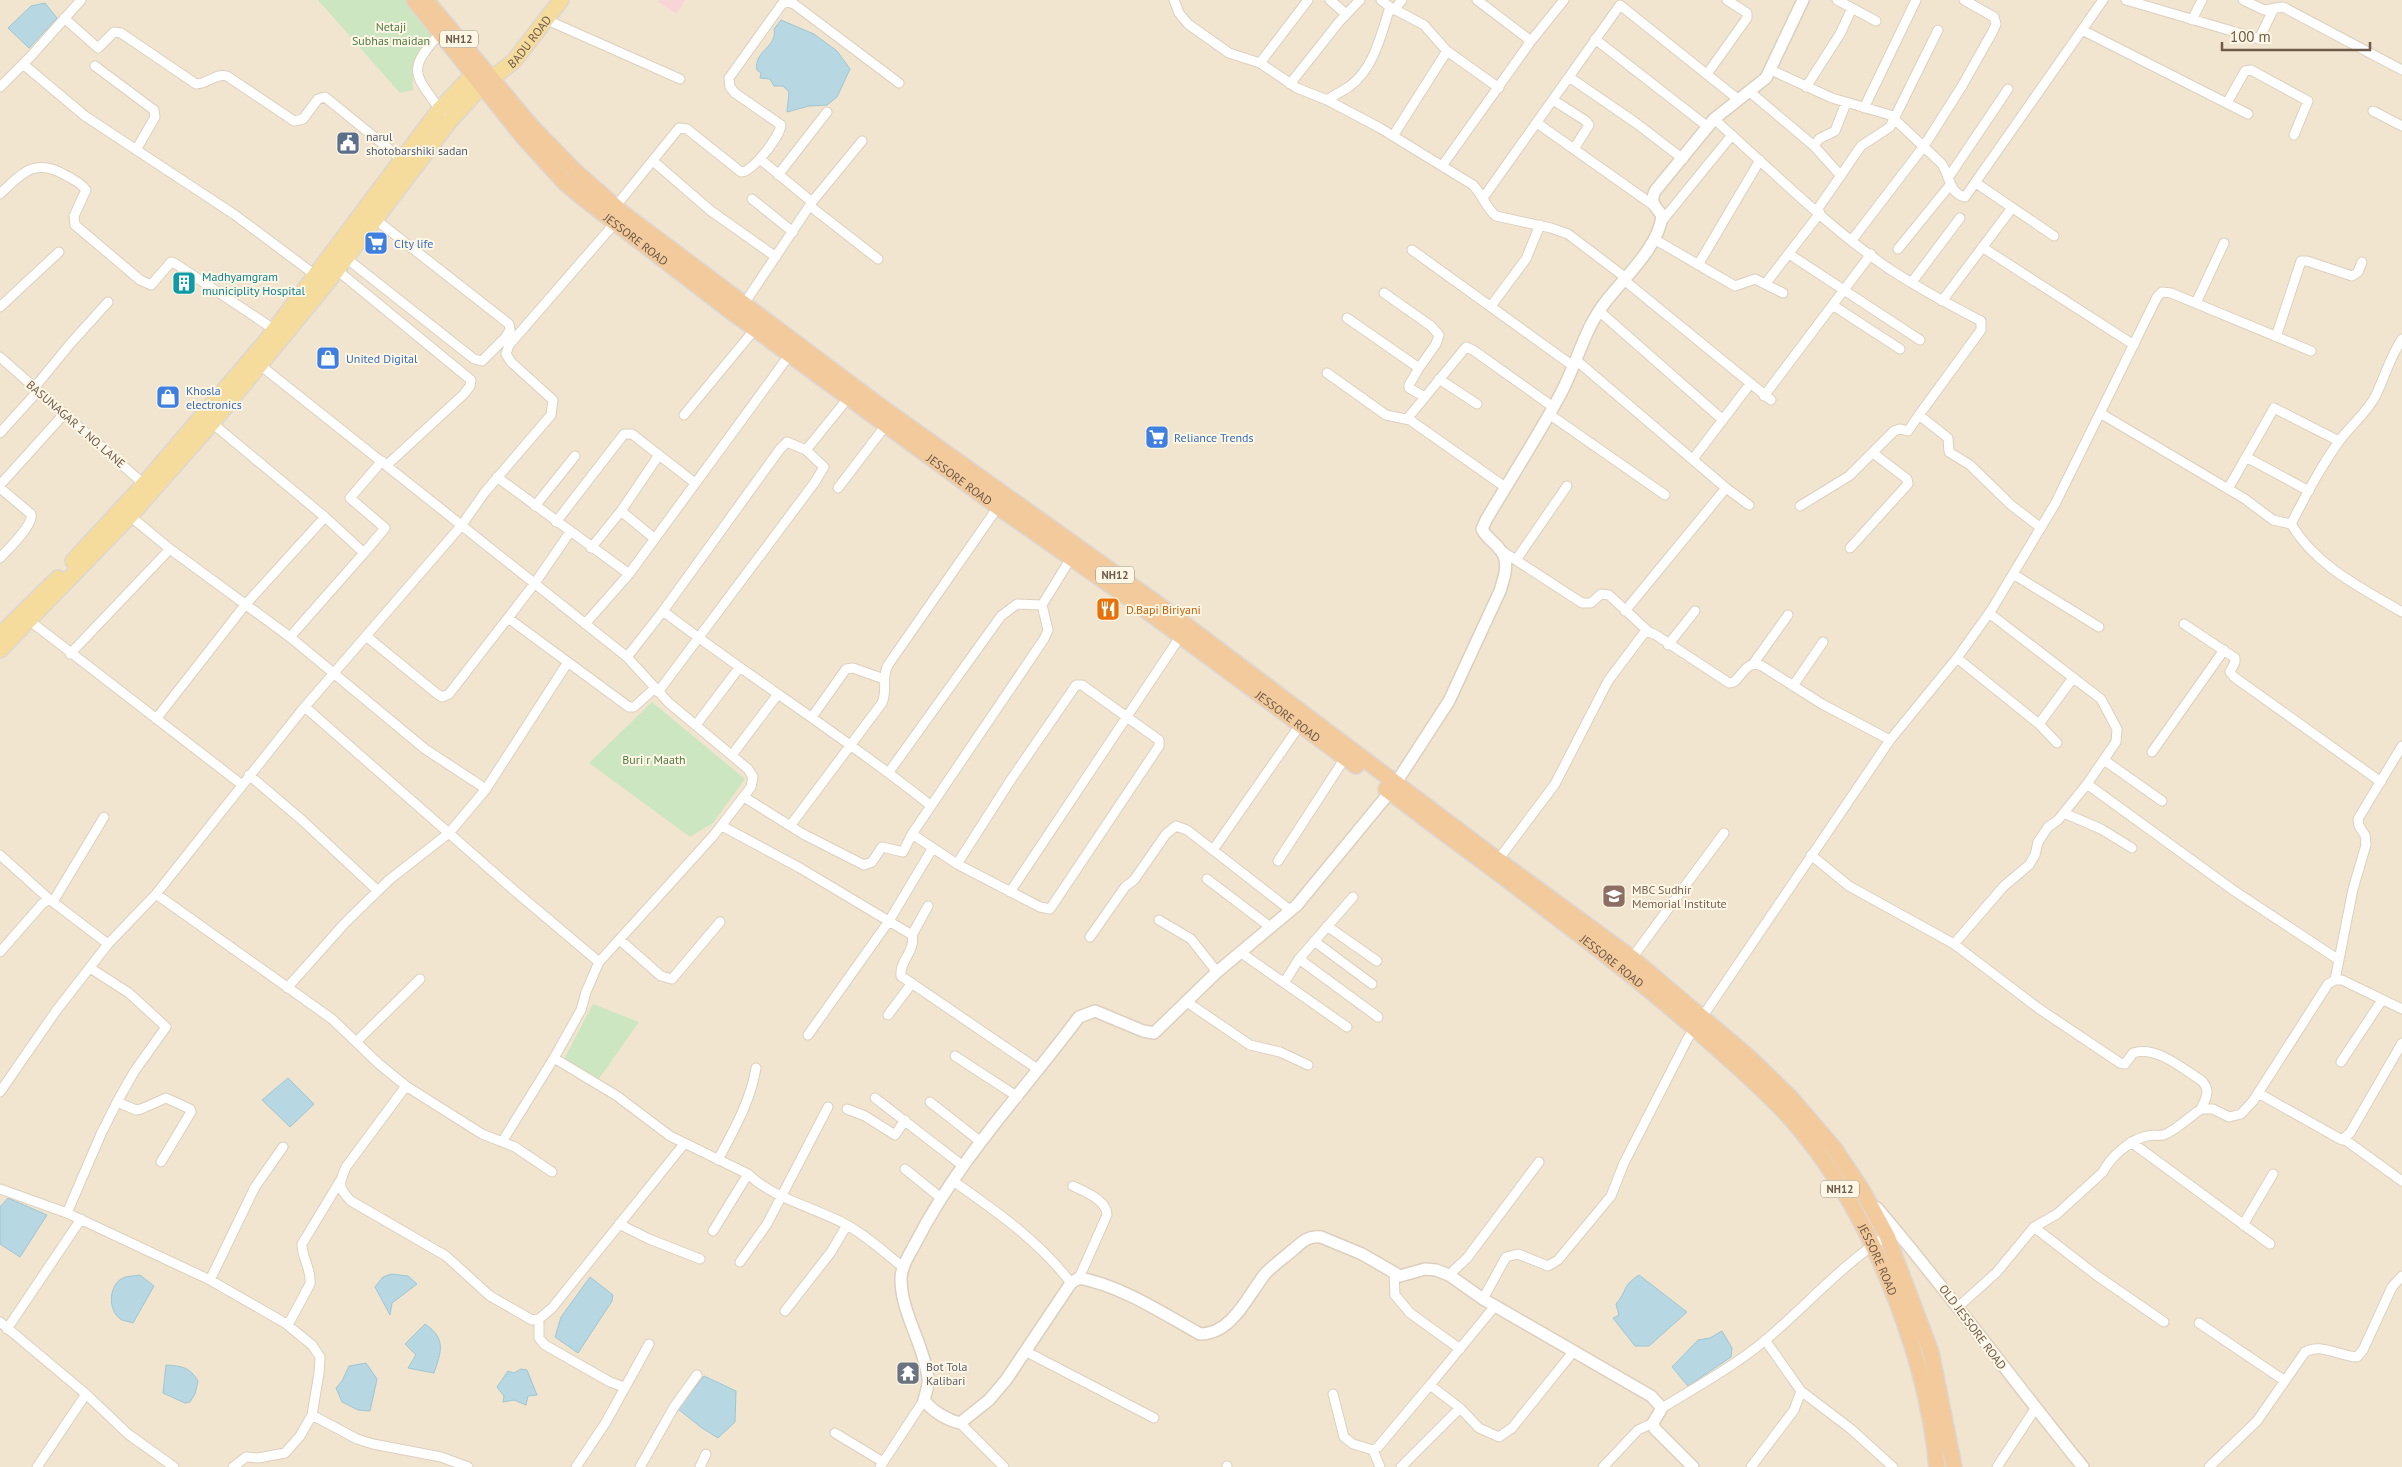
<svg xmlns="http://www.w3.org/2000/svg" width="2402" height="1467" font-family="'PT Sans',sans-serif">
  <rect width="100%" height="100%" fill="#faf3e1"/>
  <!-- residential -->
  <path fill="#f1e5d0" d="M0,0H2402V1467H0Z"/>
  <!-- medical -->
  <path fill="#f7d4d5" d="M660,0H685L677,14L658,2Z"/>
  <!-- green -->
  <path fill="#cce6c1" d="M318,0H410L435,34C416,53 412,63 413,90L400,93Z
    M652,702L745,779L713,823L690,837L589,763Z
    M593,1004L639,1022L598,1080L564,1059Z"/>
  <!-- water -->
  <path fill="#b7d8e2" stroke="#9ec6d3" d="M45,3L57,18L29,48L8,28L31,6Z
    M781,20L814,34L837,51L850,69L837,97L827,105L809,106L787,112L789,92L783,86H774L770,79L760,78L761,73L757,70C753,51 778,47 774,29Z
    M288,1078L314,1104L290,1127L262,1100Z
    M8,1198L47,1215L20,1257L0,1244V1207Z
    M391,1274L408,1276L417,1284L392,1303L390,1315L375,1287L383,1277Z
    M140,1275L154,1286L133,1323C130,1322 125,1321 122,1320C108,1312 108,1288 121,1279C125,1276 134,1276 140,1275Z
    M1639,1275L1687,1312L1649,1346H1635L1613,1318L1619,1315L1616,1304C1628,1290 1621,1287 1639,1275Z
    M590,1277L613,1295L612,1301L578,1353L555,1337L561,1317Z
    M425,1324C447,1339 441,1352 434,1373L408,1368L416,1355L405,1344Z
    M1722,1331L1732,1348L1731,1357L1688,1386L1672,1367L1698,1340L1710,1338Z
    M366,1363L377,1379L370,1411L358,1410L342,1402L336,1388L342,1381L349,1366Z
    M166,1365C181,1366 190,1367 198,1381L195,1394L190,1402L185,1403L163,1393Z
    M521,1369L527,1370L537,1395L528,1396L526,1405L514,1400L503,1402L504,1396L497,1387L508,1371L514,1373Z
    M704,1376L736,1391L735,1422L718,1438L702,1428L678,1409Z"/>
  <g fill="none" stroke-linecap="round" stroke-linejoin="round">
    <!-- minor casing -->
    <g stroke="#ddcfbd" stroke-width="11">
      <path id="minor" d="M1174,0L1179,13L1188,24L1229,53L1260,63L1297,88L1327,100L1380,128L1473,185C1482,194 1486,208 1496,216L1551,228L1568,234L1626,278
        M1330,0L1346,14
        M1381,0L1390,7L1424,25L1447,51L1499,88
        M1477,0L1531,41
        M1837,0L1876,21
        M2126,0L2259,39L2274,8
        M2243,0L2264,10L2283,7L2402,70
        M1394,10L1402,0
        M64,18L98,48L114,32L121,33L196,84C208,84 215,73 227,76L294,121L303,119L318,99L325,97L405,162
        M547,20L680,79
        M2192,20L2202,0
        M2082,30L2248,114
        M1595,39L1708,127
        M1260,63L1308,0
        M23,64L85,116L235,215L318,277
        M95,66L154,110L155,117L136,150
        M1771,70L1832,98L1890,115L1941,163C1950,174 1948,193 1965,197L2103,0
        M1707,74L1747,18V13L1727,0
        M1569,77L1636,123L1683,159
        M1290,84L1339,22L1360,0
        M0,87L31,56L81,0
        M1806,87L1840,34L1852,8
        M1750,92L1814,146
        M1327,100C1334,95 1343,91 1350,86C1374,68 1381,35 1390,7
        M1553,100L1586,121L1589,125L1574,149
        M2227,103L2245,71L2251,70L2308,101L2294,135
        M1864,108L1916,0
        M2373,111L2402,126
        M442,112C412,72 407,70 442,31
        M1714,119C1769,168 1828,227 1888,268C1918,288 1950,305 1981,321V330L1919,415
        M1537,123L1653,205
        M1393,136L1447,51
        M760,159L812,202
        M653,161L711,211L776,257
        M1442,166L1531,41L1564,0
        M778,175L827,112
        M1841,176L1814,146L1819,139L1835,131L1846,103
        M1948,178L2008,89
        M1976,183L2054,236
        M0,194C23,172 36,157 67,176C74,180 81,183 86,190L74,216L75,225L140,280L151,285L171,262L176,264L278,332
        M1483,198L1620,5L1739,100
        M752,199L793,232
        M810,206L878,259
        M615,207L679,128L687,129L741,172C752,173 780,136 781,125L735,93L730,87L729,78L782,4L787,2L794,4L899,83
        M1817,210L1861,146L1890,127L1938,30
        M1662,221L1732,135
        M1654,239L1735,286L1755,279L1783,293
        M1852,240L1924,146L1962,86L1993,31L1996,24L1994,17L1964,0
        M1982,247L2134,345
        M1898,249L1950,185
        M1412,250L1573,366
        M1789,254L1920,340
        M346,258L474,359L482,361L505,338L510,330L509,324L375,219
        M1698,265L1760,160
        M337,270L471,380L470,386L464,394L387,465
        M1624,280L1771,400
        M1912,282L1960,218
        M1766,283L1820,213
        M1384,293L1431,326L1439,335L1436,344L1419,368
        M1942,301L2012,208
        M2196,303L2224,243
        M744,304L812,202L862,141
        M1491,306L1526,259L1540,225
        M1834,306L1900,349
        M0,307L59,252
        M1599,311L1723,420
        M1347,318L1419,368L1409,385V388L1425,397
        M2276,337L2301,261H2307L2352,276L2358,272L2362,262
        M0,357L146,486
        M1576,360L1726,488L1749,505
        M260,365L627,657L669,703L748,769L753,777L751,787L714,835L599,962L516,892L305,707
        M1327,373L1386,415L1410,420L1505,487
        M1439,379L1477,404
        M34,388L71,343L108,302
        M1764,396L1871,254
        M2100,413L2157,297L2162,292L2171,293L2311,351
        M1549,414L1665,495
        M684,415L755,329
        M1407,419L1466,347L1473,350L1553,407
        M212,423L325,517L364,553L290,637
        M0,433L38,391
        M2246,457L2309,491
        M1693,459L1750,384
        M497,477L629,574
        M0,485L64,414
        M0,488L31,514C34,525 8,549 0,558
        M838,488L886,425
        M2228,489L2274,408L2339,441
        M535,506L575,456
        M1800,506L1849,476L1894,431L1900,429L1908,431L1919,415L1948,438L1949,452L1970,465L2011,505L2041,528
        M621,511L659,455
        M130,516L170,549L290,637L425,749L486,789L449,833L389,880L345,923L287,988
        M556,522L624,434H632L695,483
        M2291,524C2306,495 2321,466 2340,440C2351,425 2367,413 2376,395C2385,376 2390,357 2402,339
        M591,548L621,511L655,539
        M1850,548L1908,484L1907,479L1873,453
        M1502,551L1582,603H1591L1601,594L1609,595L1649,632
        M364,553L385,528L350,498L382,461
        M1516,560L1567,486
        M2013,574L2099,627
        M663,611C750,678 844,736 930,805
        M1625,611L1726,488
        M508,618L629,707H634L655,688
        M30,621L241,784
        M585,624L629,574L790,354
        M2184,624L2235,658V662L2230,672L2234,677L2381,782
        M366,636L436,693L442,697L449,694L535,583L570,532
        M1668,645L1695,611
        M70,654L170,549
        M627,657L663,611L780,449L787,442L806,450L849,397
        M1957,658L2039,724L2057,743
        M1753,664L1788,615
        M1793,686L1823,642
        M658,692L815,482L824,467L806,450
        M812,717L846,669L853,668L884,679
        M156,719L245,605L325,517
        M2039,724L2073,678
        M696,725L739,668
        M2152,752L2224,650
        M732,755L778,694
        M2104,760L2162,801
        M889,772L1001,616L1017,604L1042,605
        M249,775L303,821L378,891
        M2087,784L2233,890L2339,960
        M486,789L568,662
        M744,797L803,834L864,865L872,862L882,847L903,852L912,834
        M2064,813L2101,829L2132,848
        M722,826L800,868L912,935L928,906
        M790,826L882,703C888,689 881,678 888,665L998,507
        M1213,850L1300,725
        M0,855L49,899
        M1811,855L1849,886L1954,944L2038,1008L2120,1063L2125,1064L2133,1053C2156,1045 2183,1069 2202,1081C2211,1091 2206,1098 2201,1109
        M1498,860L1555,784L1608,681L1644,633L1649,632L1656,635L1729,683L1734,682C1744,673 1747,660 1762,666L1822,704L1890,740L1957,658L1992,609L2055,504L2100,413L2245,499L2273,520L2291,524C2316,566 2360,587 2402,612
        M1278,861L1345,758
        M957,864L1012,778L1076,685H1082L1159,740V746L1050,909L1040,907L957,864L912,834L1044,639L1048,630L1042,605L1071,558
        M1207,879L1270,927
        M1010,892L1180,637
        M156,894L332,1019L379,1064L406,1086L482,1134L515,1147L552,1172
        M54,900L104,817
        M1159,920L1191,939L1217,972
        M1327,926L1377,961
        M912,935C916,951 899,961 901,976L1039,1070
        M1090,937L1125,887L1134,880L1166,834L1176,826L1187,830L1213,850L1290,910
        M620,940L661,976L672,979L720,922
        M1314,941L1372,984
        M1954,944L2004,886L2029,865L2035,855L2038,842L2048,827L2058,820L2087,784L2116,742L2117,729L2101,699L1989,613
        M0,952L42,904L49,899L108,944
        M1240,952L1347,1027
        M1632,958L1724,833
        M1299,959L1378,1017
        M599,962L586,992L581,1010L554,1058L617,1096L670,1136L748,1174C775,1200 815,1207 847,1225C867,1236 885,1253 903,1267
        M2335,980L2353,889L2366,845L2365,835L2359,826L2358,819L2402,746
        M1284,983L1299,959L1353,897
        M1187,1002L1250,1045L1280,1052L1308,1065
        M888,1015L912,983
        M808,1035L889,921L932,849
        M356,1042L420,979
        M955,1056L1018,1097
        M2341,1062L2382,1000
        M406,1086L346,1167C339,1184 337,1187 351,1201L446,1256L490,1296L532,1320L539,1319L552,1308L684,1144
        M0,1092L56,1011L108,944L156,894L302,710L461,526L485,492L551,415L553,400L511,362L506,354L509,345L615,223
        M2258,1093L2342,1140L2350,1133L2402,1043
        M875,1098L963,1166
        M117,1102L136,1110L141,1109L166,1098L190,1109L191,1112L161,1162
        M930,1102L981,1142
        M847,1109L865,1116L895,1135L905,1120
        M2344,1139L2402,1181
        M502,1142L554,1058
        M2131,1142L2270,1244
        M718,1160C734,1129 750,1103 756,1068
        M905,1169L941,1198
        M953,1181C996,1211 1039,1241 1071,1283
        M1073,1186C1085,1192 1107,1200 1107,1215L1079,1278
        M0,1189L67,1213L210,1280L285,1323L312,1345L320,1357L319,1373L312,1415L300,1436L285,1453L258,1458L246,1457L233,1467
        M67,1213L101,1134L117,1102L134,1072L166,1027L129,993L90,968
        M619,1224L649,1239L700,1259
        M2243,1225L2273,1174
        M2034,1227L2096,1275L2164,1322
        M713,1231L748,1174
        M740,1262L767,1224L828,1107
        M1394,1273L1395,1295L1410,1313L1460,1349
        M1449,1275L1467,1258L1539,1162
        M210,1280L255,1187L283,1147
        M1483,1299L1506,1257L1518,1254L1548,1266L1558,1260L1611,1196L1624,1163L1688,1038L1890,740
        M1958,1307L1996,1273L2034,1227L2057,1214L2103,1172C2111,1156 2130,1140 2147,1136C2153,1134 2160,1137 2166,1134C2179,1128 2189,1117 2201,1109H2213L2229,1117L2241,1114L2253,1101L2328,984L2335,980H2342L2402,1009
        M785,1311L831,1252L847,1225
        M539,1319V1338L545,1345L610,1382L624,1387
        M0,1322L86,1394L128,1434L174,1467
        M2199,1323L2285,1381
        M288,1325L310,1284C312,1270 302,1259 302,1244L340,1181
        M7,1329L81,1219
        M1025,1351L1154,1418
        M1430,1385L1495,1306
        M1801,1391L1851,1429L1893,1467
        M1333,1394L1344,1437L1353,1444L1373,1450L1378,1447L1430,1385L1460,1408L1479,1428L1499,1437L1512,1428L1573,1352
        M1662,1408C1701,1384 1742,1362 1776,1331C1814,1297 1846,1262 1889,1234
        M312,1415L357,1439L373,1444L441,1457L468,1467
        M960,1423L1004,1467
        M835,1433L883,1462
        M1373,1450L1380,1467
        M37,1467L86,1394
        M576,1467L606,1422L649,1344
        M640,1467L674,1407L697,1375
        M700,1467L706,1454
        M880,1467L924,1400
        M1227,1467V1466
        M1401,1467L1460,1408
        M1603,1467L1638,1430L1653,1423
        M1751,1467L1794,1410L1801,1391L1765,1340
        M1997,1467L2035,1409
        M2209,1467L2257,1421L2305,1352C2321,1343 2339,1356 2357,1357L2363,1350L2392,1287L2402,1276"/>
    </g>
    <!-- tertiary casing -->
    <g stroke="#ddcfbd" stroke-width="14">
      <path id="tertiary" d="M1877,1208C1949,1292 2013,1381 2083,1467
        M1693,1467L1655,1429L1653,1423L1662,1408L1651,1396L1483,1299L1449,1275L1436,1270L1425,1269L1400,1276L1362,1254L1321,1237C1309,1235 1302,1242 1294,1249C1285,1257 1273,1265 1265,1274C1247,1297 1232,1334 1200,1334C1162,1313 1122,1286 1079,1278L1071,1283L1006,1380L989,1400L960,1423C947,1420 932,1411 924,1400C926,1393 929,1384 928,1378C924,1344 901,1313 901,1279C901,1267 909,1255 915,1244C957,1161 1023,1092 1079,1017L1095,1011L1143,1031L1154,1033L1217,972L1297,905L1390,792L1449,701L1500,591C1504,578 1510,562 1501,551C1495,542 1487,539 1482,529L1486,520C1510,479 1537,438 1560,395C1577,364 1584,328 1607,300C1625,277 1660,245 1662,215C1654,206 1650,202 1655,191L1714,119L1766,78L1803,0"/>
    </g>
    <!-- primary casing -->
    <g stroke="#dcd7d4" stroke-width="18">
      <g id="primary">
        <path d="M73,561L144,484L266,341L440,109L481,66"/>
        <path d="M0,635L58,578"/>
        <path id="s1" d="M0,650L130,516L212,423L327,283L449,122L482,86L514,61L561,0"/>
      </g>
    </g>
    <!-- trunk casing -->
    <g stroke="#dcd7d4" stroke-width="18">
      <g id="trunk">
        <path id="s2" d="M414,0L523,137L564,182L583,198L733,313L998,507L1140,606L1356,766"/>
        <path d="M426,0L532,127L576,172L624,214L876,403L1158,604L1498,860L1632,958L1750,1058L1791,1098L1834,1148L1862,1190L1887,1236L1931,1352L1954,1467"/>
        <path id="s3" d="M1386,789C1492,870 1602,947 1702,1035C1732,1062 1764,1089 1791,1119C1869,1207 1926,1351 1937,1467"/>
      </g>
    </g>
    <!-- minor -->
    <use href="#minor" stroke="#fff" stroke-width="9"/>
    <!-- tertiary -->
    <use href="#tertiary" stroke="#fff" stroke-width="11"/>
    <!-- primary -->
    <use href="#primary" stroke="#f5dc9d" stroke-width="15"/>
    <!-- trunk -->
    <use href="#trunk" stroke="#f3ca9c" stroke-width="15"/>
  </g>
  <!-- icons -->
  <defs>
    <g id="civic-square" transform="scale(1.25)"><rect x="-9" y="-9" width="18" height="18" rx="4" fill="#5c6f8a" stroke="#fef7e6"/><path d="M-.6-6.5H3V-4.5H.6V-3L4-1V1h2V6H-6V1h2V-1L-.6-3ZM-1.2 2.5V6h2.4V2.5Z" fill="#fff"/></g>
    <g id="supermarket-square" transform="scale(1.25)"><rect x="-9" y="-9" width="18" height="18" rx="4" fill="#3f7fe0" stroke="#fef7e6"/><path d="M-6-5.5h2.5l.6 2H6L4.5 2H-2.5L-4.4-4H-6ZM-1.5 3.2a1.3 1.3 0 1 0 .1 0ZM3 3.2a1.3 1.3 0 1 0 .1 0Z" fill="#fff"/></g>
    <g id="building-square" transform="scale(1.25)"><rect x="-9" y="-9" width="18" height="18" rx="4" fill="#0f9aa8" stroke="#fef7e6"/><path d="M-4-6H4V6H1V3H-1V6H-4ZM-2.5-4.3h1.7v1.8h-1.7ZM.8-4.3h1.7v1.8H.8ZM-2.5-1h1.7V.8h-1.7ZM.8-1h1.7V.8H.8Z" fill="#fff"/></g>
    <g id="shop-square" transform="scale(1.25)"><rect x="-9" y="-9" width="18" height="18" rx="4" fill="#3f7fe0" stroke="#fef7e6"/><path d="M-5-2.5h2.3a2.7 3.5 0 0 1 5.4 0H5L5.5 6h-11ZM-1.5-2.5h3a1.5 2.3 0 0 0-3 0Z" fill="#fff"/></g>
    <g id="restaurant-square" transform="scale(1.25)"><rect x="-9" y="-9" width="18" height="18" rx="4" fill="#e8710a" stroke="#fef7e6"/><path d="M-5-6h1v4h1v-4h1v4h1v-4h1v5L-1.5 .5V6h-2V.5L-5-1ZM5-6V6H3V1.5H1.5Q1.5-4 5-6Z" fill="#fff"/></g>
    <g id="school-square" transform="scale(1.25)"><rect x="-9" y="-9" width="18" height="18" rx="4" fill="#8d6e63" stroke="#fef7e6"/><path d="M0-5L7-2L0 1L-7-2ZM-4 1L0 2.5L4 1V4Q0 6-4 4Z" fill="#fff"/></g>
    <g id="temple-square" transform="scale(1.25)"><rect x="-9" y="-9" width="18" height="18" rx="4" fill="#6b7280" stroke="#fef7e6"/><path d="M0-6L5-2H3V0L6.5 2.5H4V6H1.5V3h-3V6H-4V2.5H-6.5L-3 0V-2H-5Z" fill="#fff"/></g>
  </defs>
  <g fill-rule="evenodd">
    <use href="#civic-square" x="348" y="143"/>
    <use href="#supermarket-square" x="376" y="243"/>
    <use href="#building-square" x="184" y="283"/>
    <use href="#shop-square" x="328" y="358"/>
    <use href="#shop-square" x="168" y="397"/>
    <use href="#supermarket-square" x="1157" y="437"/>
    <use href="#restaurant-square" x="1108" y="609"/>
    <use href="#school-square" x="1614" y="896"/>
    <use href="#temple-square" x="908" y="1373"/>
  </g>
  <g text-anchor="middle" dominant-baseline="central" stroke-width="4" stroke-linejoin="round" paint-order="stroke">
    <!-- shield labels -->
    <g fill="#fef7e6" stroke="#9a8979" stroke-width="1">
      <rect x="440" y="30.5" width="38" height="17" rx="4"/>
      <rect x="1096" y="566.5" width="38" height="17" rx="4"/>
      <rect x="1821" y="1180.5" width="38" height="17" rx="4"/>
    </g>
    <g font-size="11" font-weight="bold" fill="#6f5a4a">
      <text x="459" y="39">NH12</text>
      <text x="1115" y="575">NH12</text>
      <text x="1840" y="1189">NH12</text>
    </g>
    <!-- park labels -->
    <g font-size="12" fill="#517a45" stroke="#fef7e6">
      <text x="391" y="26">Netaji<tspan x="391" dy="14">Subhas maidan</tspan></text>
      <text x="654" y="759">Buri r Maath</text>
    </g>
    <!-- street labels -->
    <g font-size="12" fill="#6f5a4a" stroke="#fef7e6">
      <text stroke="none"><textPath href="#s1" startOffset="808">BADU ROAD</textPath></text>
      <text stroke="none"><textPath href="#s2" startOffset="328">JESSORE ROAD</textPath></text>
      <text transform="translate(76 424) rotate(41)">BASUNAGAR 1 NO. LANE</text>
      <text stroke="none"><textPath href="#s2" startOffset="731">JESSORE ROAD</textPath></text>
      <text stroke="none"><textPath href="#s2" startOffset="1136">JESSORE ROAD</textPath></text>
      <text stroke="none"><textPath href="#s3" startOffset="284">JESSORE ROAD</textPath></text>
      <text stroke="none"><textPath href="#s3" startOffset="689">JESSORE ROAD</textPath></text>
      <text transform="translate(1973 1327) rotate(53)">OLD JESSORE ROAD</text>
    </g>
    <!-- service labels -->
    <g font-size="12" fill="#4e5e75" stroke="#fef7e6" text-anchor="start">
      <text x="366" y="136">narul<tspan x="366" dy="14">shotobarshiki sadan</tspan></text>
    </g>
    <!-- shop labels -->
    <g font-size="12" fill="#366cbe" stroke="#fef7e6" text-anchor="start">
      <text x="394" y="243">CIty life</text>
      <text x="346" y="358">United Digital</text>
      <text x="186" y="390">Khosla<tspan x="186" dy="14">electronics</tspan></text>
      <text x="1174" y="437">Reliance Trends</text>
    </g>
    <!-- culture labels -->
    <g font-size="12" fill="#0d838f" stroke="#fef7e6" text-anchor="start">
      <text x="202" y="276">Madhyamgram<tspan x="202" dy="14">municiplity Hospital</tspan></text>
    </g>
    <!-- food labels -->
    <g font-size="12" fill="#c56008" stroke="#fef7e6" text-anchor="start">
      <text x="1126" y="609">D.Bapi Biriyani</text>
    </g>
    <!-- education labels -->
    <g font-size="12" fill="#785e54" stroke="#fef7e6" text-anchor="start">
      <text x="1632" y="889">MBC Sudhir<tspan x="1632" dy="14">Memorial Institute</tspan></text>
    </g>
    <!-- worship labels -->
    <g font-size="12" fill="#5b616d" stroke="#fef7e6" text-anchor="start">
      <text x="926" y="1366">Bot Tola<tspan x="926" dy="14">Kalibari</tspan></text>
    </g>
  </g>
  <!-- scale -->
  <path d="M2222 42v8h148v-8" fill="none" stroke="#6f5a4a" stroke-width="2.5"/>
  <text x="2230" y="42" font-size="15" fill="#6f5a4a" stroke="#fef7e6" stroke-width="4" paint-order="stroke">100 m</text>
</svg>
